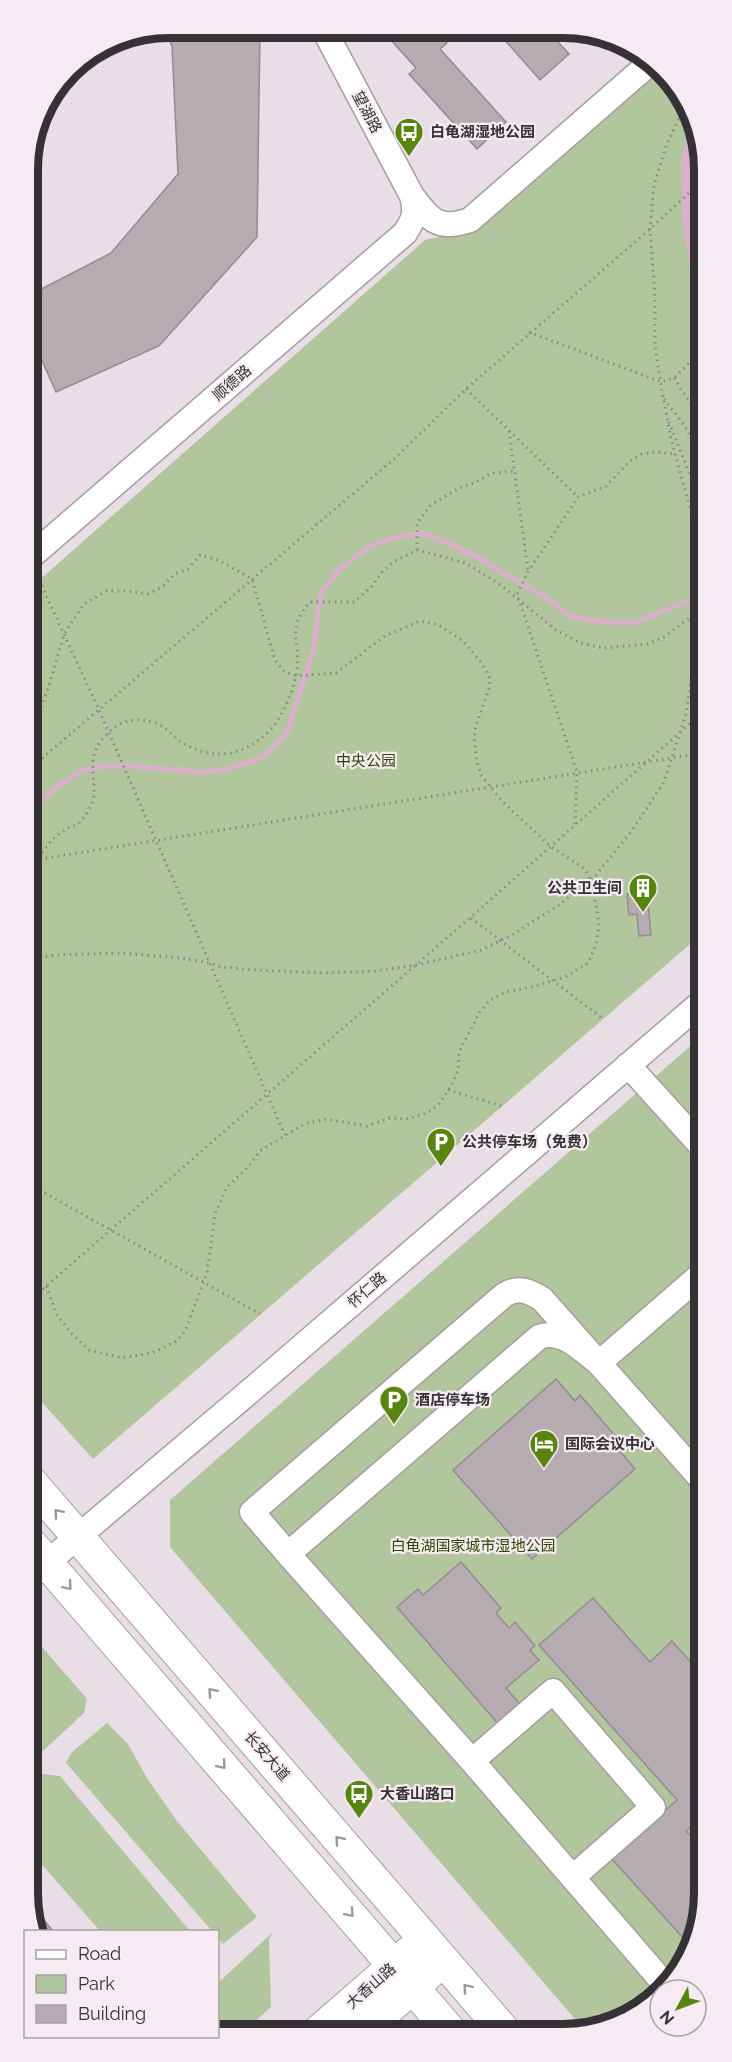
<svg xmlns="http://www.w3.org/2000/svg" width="732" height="2062" font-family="Raleway,'Noto Sans SC',sans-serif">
  <rect width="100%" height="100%" fill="#e9dee5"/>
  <!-- green -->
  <path fill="#b2c69e" d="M660,67L664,69L702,141L703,933L93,1459L29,1388L28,590L425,240L470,230Z
    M703,1035L705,1902L694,1947L670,1986L634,2016L591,2032H586L170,1547V1500Z
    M29,1648H43L87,1699L84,1713L30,1763Z
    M107,1723L128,1744L147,1778L177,1821L257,1917L223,1944L218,1938V1932L212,1931L66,1763L71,1753Z
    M43,1774L60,1776L190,1931H100L30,1851V1785Z
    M273,1932L269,1940L271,2007L243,2032H218V1983Z"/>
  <!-- water -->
  <path fill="#ddafce" d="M691,120L702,141L700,154L699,196V216L702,234V314L689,263L682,218L681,161Z"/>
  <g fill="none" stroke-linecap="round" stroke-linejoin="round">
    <!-- stream -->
    <path stroke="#ddafce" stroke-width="5" d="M28,814L59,785L81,771L104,766H129L204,772L231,768L265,756L287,733L313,651L321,593L340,569L370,546L397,537L422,533L452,545L478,558L542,595L570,616L603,622L634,623L703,595"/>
  </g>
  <!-- building -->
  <path fill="#b5abb1" stroke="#958b91" stroke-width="1.5" d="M169,27L258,28L260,31L257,237L159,346L56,392L28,329V296L111,253L178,174L172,46L163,28Z
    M380,28L434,29L447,43L440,49L506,122L477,149L409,74L416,68Z
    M495,29L547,30L569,54L540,80Z
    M647,892L651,935L639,936L637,914L629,915L627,894Z
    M556,1379L575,1401L580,1395L623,1445L618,1449L635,1469L532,1559L453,1470Z
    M461,1562L501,1608L496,1613L509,1628L515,1622L535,1646L530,1650L539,1660L506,1688L521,1705L499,1725L397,1607L418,1589L423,1595Z
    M593,1598L650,1662L672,1641L704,1677V1699L691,1711L704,1726L705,1815L686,1831L705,1851V1902L693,1949L611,1858L677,1800L539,1645Z
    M30,1904L54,1932H35L30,1921Z"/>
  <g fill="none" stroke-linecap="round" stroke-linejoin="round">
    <!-- minor casing -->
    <g stroke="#a69ca2" stroke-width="27">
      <path id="minor" d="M323,28L412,196C430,220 438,231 470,220L651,62
        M28,559L405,233C415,218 416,213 412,196
        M628,1065L704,1149
        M599,1363C581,1350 562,1328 539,1337L288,1554L252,1512L504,1295C518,1286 529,1291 542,1299L704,1482
        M599,1363L704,1272
        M288,1554L472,1761L668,1988
        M29,1578L249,1392L703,1001
        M472,1761L553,1691L653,1807L573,1877"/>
    </g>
    <!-- major casing -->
    <g stroke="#a69ca2" stroke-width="34">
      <path id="major" d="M29,1480L505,2032
        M29,1542L451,2032
        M318,2032L410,1952
        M361,2032L428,1974"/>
    </g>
    <!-- path -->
    <path stroke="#8d868b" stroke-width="3" stroke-dasharray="1.5 4.5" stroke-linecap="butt" d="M529,332L661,382L674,378L702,350
      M674,378L703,423
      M466,389L578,497
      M664,399L684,425L703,460
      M669,422L703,508
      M509,431L528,570
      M417,550V523L431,505L459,488L474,483L492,473L515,471
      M39,580L99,710L285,1135
      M28,727L39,713L48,689L64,634L84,604L106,591H128L148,594L162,587L175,574L188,569L200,555L218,560L252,579L275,660L284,671L296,676L336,673L385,636L420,621L439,625L463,641L481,662L490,678L489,689L476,725L474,737L477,762L481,775L502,801L550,846L585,869L590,879L596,905L599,925L596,945L588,963L565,977L532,987L506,992L490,1000L479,1013L459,1052L458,1071L451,1086L439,1104L427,1113L408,1119L390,1118L367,1126L326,1119L304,1124L260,1151L249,1166L227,1187L215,1214L207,1273L186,1329L177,1341L152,1353L122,1358L89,1350L71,1333L57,1315L46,1286
      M28,770L395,458L466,389L650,229L702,181
      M575,824L577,772L517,594L528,572L578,497L606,486L630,461L642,454L655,452L675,454
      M28,861L703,753
      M28,872C41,855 54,830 77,825C85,817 94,805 94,793C94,769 87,754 107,734C122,717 147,716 165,728C172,734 178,741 186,745C217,761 245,755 269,731C282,719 295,687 297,670C301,638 285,631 310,602H354L372,586L381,573L393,562L417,550L466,563L502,586L556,630L580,643L603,648L648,644L664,637L703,608
      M471,918L603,1019
      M28,959L56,955L120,953L180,958L210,963L221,967L254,970L324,973L375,971L416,965L481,950L510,936L558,906L596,875L631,832L664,782L686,714L694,657L698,585V537L671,439L662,391L655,346V295L650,229L654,185L666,146L684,107
      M28,988L29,1013
      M448,1090L502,1106
      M29,1184L260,1314
      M29,1301L471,917L703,712"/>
    <!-- minor -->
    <use href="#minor" stroke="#fff" stroke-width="24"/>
    <!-- major -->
    <use href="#major" stroke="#fff" stroke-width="32"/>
  </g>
  <!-- one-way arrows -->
  <defs><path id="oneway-chevron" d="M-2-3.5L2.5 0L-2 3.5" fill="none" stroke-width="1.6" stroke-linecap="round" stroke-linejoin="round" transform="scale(1.5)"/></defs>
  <g stroke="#9a989a">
    <use href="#oneway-chevron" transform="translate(58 1513) rotate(-131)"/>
    <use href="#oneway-chevron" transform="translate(68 1586) rotate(49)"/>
    <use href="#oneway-chevron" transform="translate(212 1692) rotate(-131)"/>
    <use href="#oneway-chevron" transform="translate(222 1765) rotate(49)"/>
    <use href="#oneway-chevron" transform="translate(339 1840) rotate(-131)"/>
    <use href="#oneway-chevron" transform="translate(350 1913) rotate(49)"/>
    <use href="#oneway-chevron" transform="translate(467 1988) rotate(-131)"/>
  </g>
  <!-- icons -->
  <defs>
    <g id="bus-pin" transform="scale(1.5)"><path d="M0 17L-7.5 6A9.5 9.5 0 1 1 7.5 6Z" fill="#588410" stroke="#f6ebf2"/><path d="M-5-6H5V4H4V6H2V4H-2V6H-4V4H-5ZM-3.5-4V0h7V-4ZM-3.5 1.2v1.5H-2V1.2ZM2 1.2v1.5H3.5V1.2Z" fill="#fff"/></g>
    <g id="building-pin" transform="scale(1.5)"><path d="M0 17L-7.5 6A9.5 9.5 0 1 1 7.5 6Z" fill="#588410" stroke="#f6ebf2"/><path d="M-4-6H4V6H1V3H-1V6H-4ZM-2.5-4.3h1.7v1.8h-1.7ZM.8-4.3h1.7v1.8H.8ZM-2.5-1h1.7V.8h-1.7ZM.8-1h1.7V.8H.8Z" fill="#fff"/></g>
    <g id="parking-pin" transform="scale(1.5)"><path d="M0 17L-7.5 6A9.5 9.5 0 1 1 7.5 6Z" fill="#588410" stroke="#f6ebf2"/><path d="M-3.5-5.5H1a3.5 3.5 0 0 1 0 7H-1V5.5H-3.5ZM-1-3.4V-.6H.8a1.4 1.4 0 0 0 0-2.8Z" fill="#fff"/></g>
    <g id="hotel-pin" transform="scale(1.5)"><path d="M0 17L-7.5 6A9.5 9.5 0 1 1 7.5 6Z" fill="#588410" stroke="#f6ebf2"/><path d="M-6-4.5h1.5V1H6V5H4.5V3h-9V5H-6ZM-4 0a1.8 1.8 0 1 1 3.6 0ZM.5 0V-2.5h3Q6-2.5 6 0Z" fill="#fff"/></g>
  </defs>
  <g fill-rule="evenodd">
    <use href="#bus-pin" x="409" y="132"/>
    <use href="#building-pin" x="643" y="888"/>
    <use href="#parking-pin" x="441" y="1142"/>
    <use href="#parking-pin" x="394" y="1400"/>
    <use href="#hotel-pin" x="544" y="1444"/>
    <use href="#bus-pin" x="359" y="1794"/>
  </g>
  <g text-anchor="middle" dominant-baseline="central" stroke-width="4.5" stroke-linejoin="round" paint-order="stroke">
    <!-- street labels -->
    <g font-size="15" fill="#353134" stroke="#f6ebf2">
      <text transform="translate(367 112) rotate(62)">望湖路</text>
      <text transform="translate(232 383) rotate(-41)">顺德路</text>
      <text transform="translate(367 1290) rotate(-41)">怀仁路</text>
      <text transform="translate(267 1756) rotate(49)">长安大道</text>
      <text transform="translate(371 1986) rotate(-41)">大香山路</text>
    </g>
    <!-- poi labels -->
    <g font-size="15" font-weight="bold" fill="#353134" stroke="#f6ebf2" text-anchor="start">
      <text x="430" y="132">白龟湖湿地公园</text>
      <text x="622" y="888" text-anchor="end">公共卫生间</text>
      <text x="462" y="1142">公共停车场（免费）</text>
      <text x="415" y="1400">酒店停车场</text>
      <text x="565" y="1444">国际会议中心</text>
      <text x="380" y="1794">大香山路口</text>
    </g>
    <!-- park labels -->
    <g font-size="15" fill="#2c4700" stroke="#f6ebf2">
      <text x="366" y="761">中央公园</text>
      <text x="473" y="1546">白龟湖国家城市湿地公园</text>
    </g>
  </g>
  <!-- crop -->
  <path d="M0 0H732V2062H0ZM169 38H563A131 131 0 0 1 694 169V1893A131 131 0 0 1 563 2024H169A131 131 0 0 1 38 1893V169A131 131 0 0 1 169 38Z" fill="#f6ebf2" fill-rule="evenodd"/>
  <path fill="none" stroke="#353134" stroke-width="8" d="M169 38H563A131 131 0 0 1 694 169V1893A131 131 0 0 1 563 2024H169A131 131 0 0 1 38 1893V169A131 131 0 0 1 169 38Z"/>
  <!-- legend -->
  <rect x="24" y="1930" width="195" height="108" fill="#f6ebf2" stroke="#a9a1a6" stroke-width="1.5"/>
  <rect x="36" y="1950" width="30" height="9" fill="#ffffff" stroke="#a9a1a6" stroke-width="1.5"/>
  <text x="78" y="1960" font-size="18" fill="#353134">Road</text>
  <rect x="36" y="1975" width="30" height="18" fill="#b2c69e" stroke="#a9a1a6" stroke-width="1.5"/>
  <text x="78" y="1990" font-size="18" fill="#353134">Park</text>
  <rect x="36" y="2005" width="30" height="18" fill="#b5abb1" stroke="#a9a1a6" stroke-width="1.5"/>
  <text x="78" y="2020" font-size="18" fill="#353134">Building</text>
  <!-- north arrow -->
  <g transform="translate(678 2008) rotate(229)"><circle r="28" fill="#f6ebf2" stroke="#a9a1a6" stroke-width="1.5"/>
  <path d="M0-4.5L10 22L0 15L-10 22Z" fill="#588410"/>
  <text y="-9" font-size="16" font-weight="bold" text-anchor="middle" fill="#353134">N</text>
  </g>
</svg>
